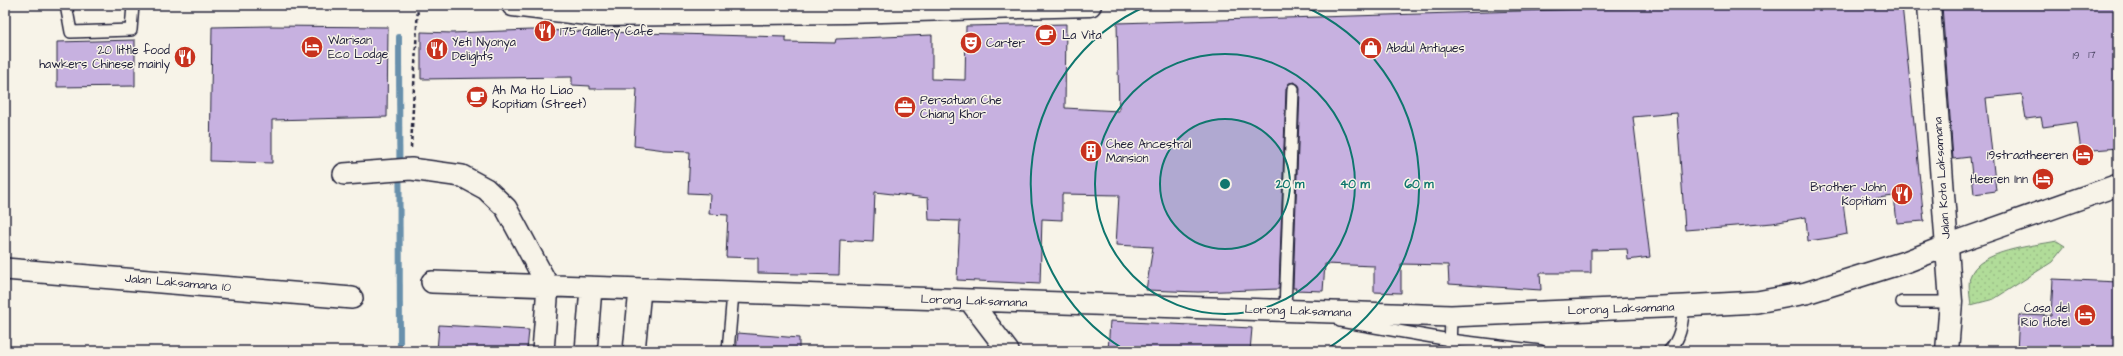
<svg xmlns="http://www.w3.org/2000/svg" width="2123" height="356" font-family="'Architects Daughter',sans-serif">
  <defs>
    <pattern id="grass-dots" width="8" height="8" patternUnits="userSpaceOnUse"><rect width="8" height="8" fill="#b1dc99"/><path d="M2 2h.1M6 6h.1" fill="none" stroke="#98bc85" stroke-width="1.8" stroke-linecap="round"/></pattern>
  </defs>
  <rect width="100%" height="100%" fill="#f7f3e8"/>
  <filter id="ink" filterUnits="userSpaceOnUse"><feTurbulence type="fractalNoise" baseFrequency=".025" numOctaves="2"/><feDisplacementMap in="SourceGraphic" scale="8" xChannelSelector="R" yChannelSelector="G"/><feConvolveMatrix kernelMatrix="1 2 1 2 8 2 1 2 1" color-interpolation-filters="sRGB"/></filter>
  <g filter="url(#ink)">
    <!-- grass -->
    <path fill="url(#grass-dots)" stroke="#6a7f6a" d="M2057,241L2065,246L2052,262L1994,299L1971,305C1970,297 1968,285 1970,277C1978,250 2033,246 2057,241Z"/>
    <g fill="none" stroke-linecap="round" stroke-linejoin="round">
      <!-- stream -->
      <path stroke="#6890ac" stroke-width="6" d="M399,37L400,351"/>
    </g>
    <!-- building -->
    <path fill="#c7b1e0" stroke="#22223b" d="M1784,5H1902L1924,221L1897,223L1894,196L1843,202L1847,234L1829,238L1808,241L1806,217L1773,223L1685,230L1677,113L1633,117L1650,257L1628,260L1627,249L1591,250V273H1540L1541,290L1449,284L1448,265L1401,264V293L1374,292V266L1325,264L1323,291L1295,290L1296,288H1293L1300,89L1299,85L1294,82L1289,83L1286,89L1279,289L1198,292L1146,290L1153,247L1116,245L1119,195L1062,194V220L1042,219L1040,284L957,280L960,221L929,220L928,198L875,192L873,242L840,240L839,275L758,273V258L726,257L728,215L709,214L710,194L688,193L690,152L664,151L665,150L634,146L637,89H590V86L572,85V77L421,79V32L452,33L531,30L786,37V42L835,43L836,39L932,35V79L965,80L966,26L1066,24L1065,108L1119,111L1117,23L1656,7H1766Z
      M1942,5H2118V148L2081,151L2077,122L2043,127L2041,117L2026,119L2022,94L1986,98L1996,191L1974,194L1970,157L1953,159Z
      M272,26L388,27L387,117L272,120V163L210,161L212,27Z
      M135,40V86L57,87V42Z
      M2053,279L2118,282V351H2017L2019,315L2051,316Z
      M1110,321L1252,328L1250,351H1108Z
      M439,325L529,330L527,351H437Z
      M738,333L799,338V351H736Z"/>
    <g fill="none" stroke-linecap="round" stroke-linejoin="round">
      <!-- lane casing -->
      <g stroke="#22223b" stroke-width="14">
        <path id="lane" d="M66,5L71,32L131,30L133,5
          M1902,302H1951
          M1288,311H1285L1293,89
          M1340,321L1450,340L1540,351
          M728,351L733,293
          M1450,351L1451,316
          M1669,351C1681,338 1682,323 1684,306"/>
      </g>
      <!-- street casing -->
      <g stroke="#22223b" stroke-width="24">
        <path id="street" d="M344,174L411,169L462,176L486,189L506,208L548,286L543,351
          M5,269L352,298
          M432,282L1451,316L1684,306L1757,302L1806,293L1908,261L1959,241L2118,185
          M970,301L1008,351
          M586,351L591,288
          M634,351L640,290"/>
      </g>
      <!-- secondary casing -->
      <g stroke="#22223b" stroke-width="25">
        <path id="secondary" d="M513,5L595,15L846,12L1090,5
          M1929,5L1951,302L1947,351"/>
      </g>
      <!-- path -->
      <path stroke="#22223b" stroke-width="2.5" stroke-dasharray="4 3" stroke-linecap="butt" d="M1295,11L1296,5
        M411,148L418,5"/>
      <!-- lane -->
      <use href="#lane" stroke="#f7f3e8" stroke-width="11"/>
      <!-- street -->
      <use href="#street" stroke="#f7f3e8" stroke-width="21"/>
      <!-- secondary -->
      <use href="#secondary" stroke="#f7f3e8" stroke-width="22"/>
    </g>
  </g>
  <!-- distance rings -->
  <circle cx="1225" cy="184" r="65" fill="#0f766e" fill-opacity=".12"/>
  <g fill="none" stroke="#0f766e" stroke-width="2">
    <circle cx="1225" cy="184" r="65"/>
    <circle cx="1225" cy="184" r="130"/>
    <path d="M1125 350A194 194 0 0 1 1149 5M1301 5A194 194 0 0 1 1325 350"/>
  </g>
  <!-- icons -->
  <defs>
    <g id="restaurant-disc" transform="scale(1.15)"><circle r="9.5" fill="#c8321e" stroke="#f7f3e8"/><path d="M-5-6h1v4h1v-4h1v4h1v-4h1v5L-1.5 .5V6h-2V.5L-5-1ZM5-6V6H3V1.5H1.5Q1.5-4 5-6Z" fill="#fff"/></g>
    <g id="cafe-disc" transform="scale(1.15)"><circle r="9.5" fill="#c8321e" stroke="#f7f3e8"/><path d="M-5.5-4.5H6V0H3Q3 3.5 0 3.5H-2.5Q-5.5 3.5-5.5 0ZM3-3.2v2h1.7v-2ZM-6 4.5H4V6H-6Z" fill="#fff"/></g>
    <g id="theatre-disc" transform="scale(1.15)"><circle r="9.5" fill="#c8321e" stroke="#f7f3e8"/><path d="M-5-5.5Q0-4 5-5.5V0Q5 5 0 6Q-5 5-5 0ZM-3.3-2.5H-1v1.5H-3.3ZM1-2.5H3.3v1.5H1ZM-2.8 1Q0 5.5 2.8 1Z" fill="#fff"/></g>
    <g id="hotel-disc" transform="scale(1.15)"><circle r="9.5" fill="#c8321e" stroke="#f7f3e8"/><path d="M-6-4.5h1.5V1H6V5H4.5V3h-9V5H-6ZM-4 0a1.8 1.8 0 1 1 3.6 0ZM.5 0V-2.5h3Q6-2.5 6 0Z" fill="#fff"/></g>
    <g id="shop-disc" transform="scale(1.15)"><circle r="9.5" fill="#c8321e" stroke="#f7f3e8"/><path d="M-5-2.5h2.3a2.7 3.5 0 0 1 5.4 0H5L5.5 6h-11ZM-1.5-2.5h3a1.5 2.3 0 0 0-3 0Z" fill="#fff"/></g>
    <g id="office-disc" transform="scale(1.15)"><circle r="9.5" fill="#c8321e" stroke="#f7f3e8"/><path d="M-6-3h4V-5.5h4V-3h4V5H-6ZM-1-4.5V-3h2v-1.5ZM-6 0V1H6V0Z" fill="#fff"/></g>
    <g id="building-disc" transform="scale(1.15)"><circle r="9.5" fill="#c8321e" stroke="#f7f3e8"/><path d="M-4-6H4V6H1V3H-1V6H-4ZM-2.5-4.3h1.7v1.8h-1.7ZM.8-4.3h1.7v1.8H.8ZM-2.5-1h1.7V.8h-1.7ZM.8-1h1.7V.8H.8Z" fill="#fff"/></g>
  </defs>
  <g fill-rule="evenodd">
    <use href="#restaurant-disc" x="545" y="31"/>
    <use href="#cafe-disc" x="1046" y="35"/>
    <use href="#theatre-disc" x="971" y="43"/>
    <use href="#hotel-disc" x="312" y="47"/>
    <use href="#shop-disc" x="1371" y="48"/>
    <use href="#restaurant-disc" x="437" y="49"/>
    <use href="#restaurant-disc" x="185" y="57"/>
    <use href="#cafe-disc" x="477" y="97"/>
    <use href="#office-disc" x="905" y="107"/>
    <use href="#building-disc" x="1091" y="151"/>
    <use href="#hotel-disc" x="2083" y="155"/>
    <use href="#hotel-disc" x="2043" y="179"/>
    <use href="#restaurant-disc" x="1902" y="194"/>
    <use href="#hotel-disc" x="2085" y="315"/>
  </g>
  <g text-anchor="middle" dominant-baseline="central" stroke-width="3" stroke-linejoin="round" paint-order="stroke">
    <!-- number labels -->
    <g font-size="10" fill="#4b4664">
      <text x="2092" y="55">17</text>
      <text x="2076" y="56">19</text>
    </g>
    <!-- poi labels -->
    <g font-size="12" fill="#22223b" stroke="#f7f3e8" text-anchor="start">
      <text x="560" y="31">175 Gallery Cafe</text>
      <text x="1062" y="35">La Vita</text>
      <text x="328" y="40">Warisan<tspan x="328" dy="14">Eco Lodge</tspan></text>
      <text x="452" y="42">Yeti Nyonya<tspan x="452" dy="14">Delights</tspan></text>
      <text x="986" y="43">Carter</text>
      <text x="1386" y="48">Abdul Antiques</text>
      <text x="170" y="50" text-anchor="end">20 little food<tspan x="170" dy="14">hawkers Chinese mainly</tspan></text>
      <text x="492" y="90">Ah Ma Ho Liao<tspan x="492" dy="14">Kopitiam (Street)</tspan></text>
      <text x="920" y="100">Persatuan Che<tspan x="920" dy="14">Chiang Khor</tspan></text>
      <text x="1106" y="144">Chee Ancestral<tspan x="1106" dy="14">Mansion</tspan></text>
      <text x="2068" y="155" text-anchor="end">19straatheeren</text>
      <text x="2028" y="179" text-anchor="end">Heeren Inn</text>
      <text x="1886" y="187" text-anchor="end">Brother John<tspan x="1886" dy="14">Kopitiam</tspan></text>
      <text x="2070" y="308" text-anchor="end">Casa del<tspan x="2070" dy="14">Rio Hotel</tspan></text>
    </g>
    <!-- street labels -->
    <g font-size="12" fill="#22223b" stroke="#f7f3e8">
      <text transform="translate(1942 178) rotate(-94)">Jalan Kota Laksamana</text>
      <text transform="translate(178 283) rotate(5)">Jalan Laksamana 10</text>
      <text transform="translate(974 301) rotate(2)">Lorong Laksamana</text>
      <text transform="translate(1621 309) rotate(-2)">Lorong Laksamana</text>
      <text transform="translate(1298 311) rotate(2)">Lorong Laksamana</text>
    </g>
  </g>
  <circle cx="1225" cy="184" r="6" fill="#0f766e" stroke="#f7f3e8" stroke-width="2"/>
  <g font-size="12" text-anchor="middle" font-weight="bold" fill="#0f766e" stroke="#f7f3e8" stroke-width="3" stroke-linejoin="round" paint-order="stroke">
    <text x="1290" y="188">20 m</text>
    <text x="1355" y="188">40 m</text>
    <text x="1419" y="188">60 m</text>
  </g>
  <!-- margin -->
  <rect width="2123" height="356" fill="none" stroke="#f7f3e8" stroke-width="20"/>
  <rect x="10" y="10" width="2103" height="336" fill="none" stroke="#22223b" stroke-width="1.5" filter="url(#ink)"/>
</svg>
